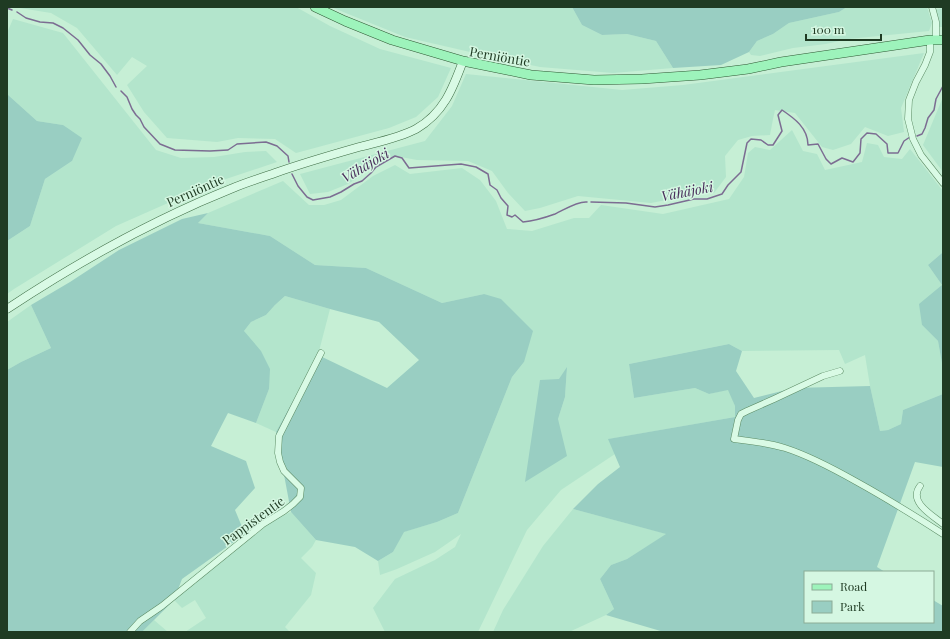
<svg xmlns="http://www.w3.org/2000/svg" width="950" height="639" font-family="'Playfair Display',serif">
  <rect width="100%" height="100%" fill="#c6efd5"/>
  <!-- farmland -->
  <path fill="#b3e5cc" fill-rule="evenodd" d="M20,7H296L330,26L380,49L451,68L438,97L416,117L389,128L296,153L275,139L238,138L217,142L167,138L144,112L127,85L147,66L132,57L117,75L77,28L51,13L20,8Z
    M331,7H572L582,25L602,35L627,34L656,41L673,68L613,73L540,67L470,52L405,37Z
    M847,7H927L932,23L929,31L848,39L826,44L793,48L760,56L751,55L749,52L757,41L773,34L789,23L839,12Z
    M943,8V27H939L936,10Z
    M13,19L63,33L156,150L181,158L214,157L245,152L266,151L277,162L211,184L116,226L14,289L7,294V241L30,226L45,179L72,161L63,125L37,121L7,94V33Z
    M924,53L901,108L904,132L888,136L865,127L851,144L833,150L822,147L795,113L775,110L773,119L770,135L752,136L738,140L725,156L726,177L714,193L697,194L651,203L578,196L540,208L525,211L508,193L492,171L468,161L417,160L401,157H382L362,175L348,184L328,192L310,194L300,174L425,141L452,106L466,74L622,90L683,85Z
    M943,97V172L923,145Z
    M792,130L803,151L817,154L825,170L862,162L867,143L878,145L884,157L902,159L910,149L943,191V248L942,253L928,265L942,285L922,325L938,341L943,369V394L903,410L901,424L888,430L880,431L870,386L865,355L845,364L839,350L742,351L729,344L629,364L634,398L695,388L709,394L729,389L735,406V417L609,439L615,454L561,490L527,530L478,632H385L373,608L395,579L435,560L455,547L461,534L435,552L397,569L380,575L378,561L393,552L403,532L437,522L458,513L512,377L524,362L484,294L442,303L366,268L315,265L270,236L198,223L208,213L283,181L309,205H324L341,200L373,176L395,165L410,174L462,168L480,180L496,201L507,229L532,231L574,218H589L601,205L663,214L729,199L744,177L748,153L755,147L770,150ZM567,368L565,397L558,419Z
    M285,296L330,309L318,355L276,432L256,423L269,389L244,331L251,322L266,315L275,305Z
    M31,305L51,348L21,362L7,370V322Z
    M573,509L667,534L627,559L611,565L600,579L614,609L606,615L569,632H493L503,610L543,546Z
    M291,512L316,540L312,547L301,558L316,573L311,595L285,627L290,632H185L206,618L195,600L182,608L174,600L275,519Z
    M154,620L168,632H142Z"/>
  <!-- green -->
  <path fill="#99cec2" d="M572,7H847L839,12L789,23L773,34L757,41L749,52L721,65L673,68L656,41L627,34L602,35L582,25Z
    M7,94L37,121L63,125L82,138L72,161L45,179L30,226L7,241Z
    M208,213L198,223L270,236L315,265L366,268L442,303L484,294L501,299L533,331L524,362L512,377L458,513L437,522L404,532L393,552L378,561L355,547L316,540L291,512L276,432L318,355L387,388L419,360L379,322L330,309L285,296L275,305L266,315L251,322L244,331L261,351L270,369L269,389L256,423L228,413L211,446L246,461L255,488L235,510L245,534L182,579L174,600L142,632H7V370L21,362L51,348L31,305L70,282L119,250L182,219Z
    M943,248V369L938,341L922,325L919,304L942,285L928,265L942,253Z
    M729,344L742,351L736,371L754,398L794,388L870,386L880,431L888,430L901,424L903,410L943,394V467L915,462L877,567L885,572H805V622H933V600L943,606V632H664L606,615L614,609L600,579L611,565L627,559L666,534L573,509L598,484L620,467L608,439L735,417V406L728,390L709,394L695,388L634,398L629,364Z
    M567,367L565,397L558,419L567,456L525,482L540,380L559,379Z"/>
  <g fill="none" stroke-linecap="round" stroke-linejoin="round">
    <!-- stream -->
    <path stroke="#7c6d92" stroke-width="1.5" d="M7,8L12,10
      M17,12L26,18L40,22L53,23L63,28L78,40L90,55L101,64L110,76L116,87
      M121,91L127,97L132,109L136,115L140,119L144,127L160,144L175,150L210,151L228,150L237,144L266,142L277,146L288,156L289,162
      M917,136L922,134L925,128L928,118L934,110L936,99L943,86
      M292,174L298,186L307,197L313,200L330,197L341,192L354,184L362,181L371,173L376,167L395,156L402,158L409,168L461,164L476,167L488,174L490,185L497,190L501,198L508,206L507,215L512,217L515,215L523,222C534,221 544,218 555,214C564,210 577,201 587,202
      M591,202L626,203L655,207L668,205L694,199H707L722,194L728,185L741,172L747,143L751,139L761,140L768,145H773L782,131L778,115L782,110C794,118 808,128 808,145L818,144L826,159L831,164L842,158L853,162L860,153L861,139L867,133L876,134L887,144L888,153H898L904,141L910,137"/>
    <!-- street casing -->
    <g stroke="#5b8b64" stroke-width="7">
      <path id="street" d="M932,7L936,22V40
        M930,40V52L925,65L916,82L909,100L908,119L913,139L921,155L943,183
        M840,371L823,376L774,399L747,411L741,414L738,420L734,439C751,441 769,443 785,448C810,456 834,469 857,482C886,498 915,516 943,534
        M920,486C908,502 932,515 943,524
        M130,632L140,621L162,606L263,524L284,511L293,504L300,497L301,488L284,471L280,462L278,453L279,436L321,353"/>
    </g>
    <!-- secondary casing -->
    <g stroke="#3e6d45" stroke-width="9">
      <path id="secondary" d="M7,309C78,262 153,220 233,188C247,182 261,178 275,173C303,163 331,155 359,147C378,142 399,138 416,129C444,113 453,88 463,61"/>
    </g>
    <!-- primary casing -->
    <g stroke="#2f5934" stroke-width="10">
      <path id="primary" d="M315,7L345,21L392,40L463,61L531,75L594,80L642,79L700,75L748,69L781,62L930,40H943"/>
    </g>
    <!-- street -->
    <use href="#street" stroke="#d9fae5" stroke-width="6"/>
    <!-- secondary -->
    <use href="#secondary" stroke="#d9fae5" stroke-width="8"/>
    <!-- primary -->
    <use href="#primary" stroke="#9df3bb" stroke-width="9"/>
  </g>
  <g text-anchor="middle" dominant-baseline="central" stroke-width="3" stroke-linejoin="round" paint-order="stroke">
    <!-- street labels -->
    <g font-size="13" fill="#1f3b23" stroke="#d5f7e2">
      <text transform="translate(500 56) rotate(10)">Perniöntie</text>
      <text transform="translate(195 190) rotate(-24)">Perniöntie</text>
      <text transform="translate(253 520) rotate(-36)">Pappistentie</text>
    </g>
    <!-- water labels -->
    <g font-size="14" font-style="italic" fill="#492e5b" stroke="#d5f7e2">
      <text transform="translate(365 165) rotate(-31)">Vähäjoki</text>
      <text transform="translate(687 191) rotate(-11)">Vähäjoki</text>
    </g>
  </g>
  <!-- border -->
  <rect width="950" height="639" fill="none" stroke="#1f3b23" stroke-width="16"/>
  <!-- legend -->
  <rect x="804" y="571" width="130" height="52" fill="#d5f7e2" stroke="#8cac96"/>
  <rect x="812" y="584" width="20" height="6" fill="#9df3bb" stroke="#8cac96"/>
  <text x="840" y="591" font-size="12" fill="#1f3b23">Road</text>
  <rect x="812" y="601" width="20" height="12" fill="#99cec2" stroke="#8cac96"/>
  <text x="840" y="611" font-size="12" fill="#1f3b23">Park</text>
  <!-- scale -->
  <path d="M806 34v6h75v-6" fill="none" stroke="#1f3b23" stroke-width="2"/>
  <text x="812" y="34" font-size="12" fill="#1f3b23" stroke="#d5f7e2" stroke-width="3" paint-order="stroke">100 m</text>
</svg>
